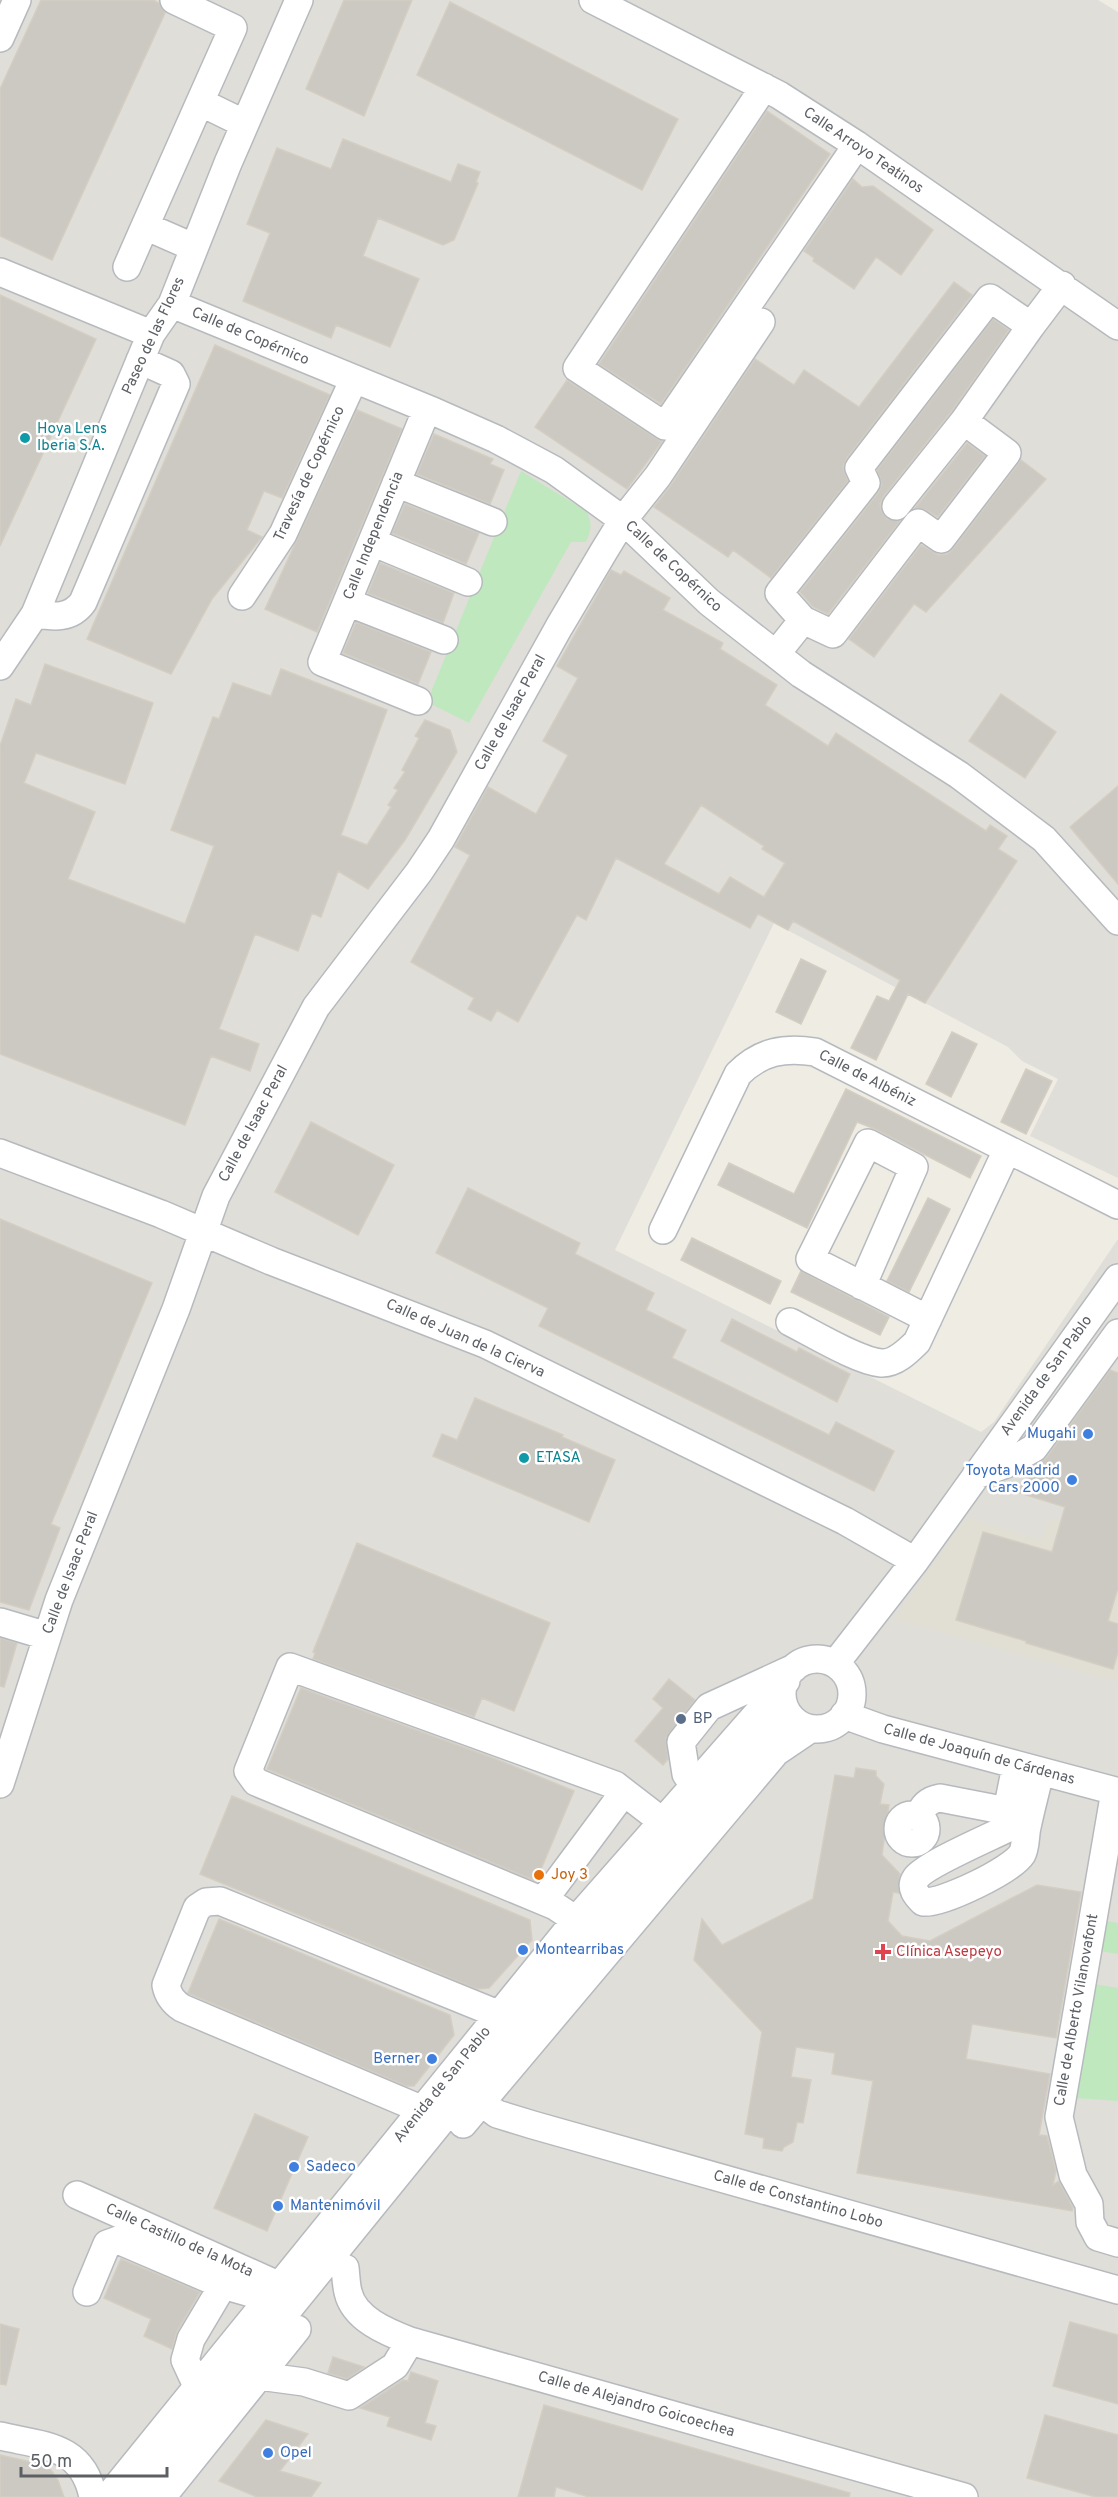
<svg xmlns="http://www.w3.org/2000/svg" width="1118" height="2497" font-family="Overpass,sans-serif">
  <rect width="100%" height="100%" fill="#efece4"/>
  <!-- industrial -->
  <path fill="#e0ded8" d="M0,0H1098L1118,12V318L1112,334L1118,340V1178L1030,1136L1058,1079L1022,1061L1008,1047L774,923L615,1250L981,1432L994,1422L1118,1239V2497H0Z"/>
  <!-- education -->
  <path fill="#e1ded4" d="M966,1518L1040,1540L1050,1519L1118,1538V1682L894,1619Z"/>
  <!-- green -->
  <path fill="#bfe8bf" d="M521,471L586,511C593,523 591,531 586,542H571L469,723L427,702Z
    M1106,1921L1118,1923V1954L1100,1951Z
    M1094,1984L1118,1988V2101L1075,2098Z"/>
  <!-- building -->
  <path fill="#ccc9c3" stroke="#d4cec2" stroke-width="1.5" fill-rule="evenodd" d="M41,0H153L159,3L165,13L52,260L0,236V89Z
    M344,0H412L364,116L306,89Z
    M450,2L678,119L642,190L417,75Z
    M767,111L830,154L661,404L599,364Z
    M343,139L451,182L458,164L480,172L476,182L478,183L454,240L443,245L378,218L363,256L419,279L390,347L336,325L331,338L243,301L270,233L247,224L277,148L331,169Z
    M853,179L862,187L873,186L933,230L901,275L876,257L854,289L813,261L814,258L804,251Z
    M954,282L972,295L847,458L843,467L848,481L771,578L733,550L728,557L654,507L671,485L755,359L794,385L804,370L859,407Z
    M0,295L96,339L0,546Z
    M993,319L1009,330L951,412L883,497L880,504L882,512L887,519L900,521L828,614L813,607L800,592L878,493L882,484L877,470Z
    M215,345L330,395L282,498L264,491L247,530L262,537L212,599L171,674L87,639Z
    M567,380L662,442L627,489L535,427Z
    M357,410L402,429L317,632L265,609Z
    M434,434L493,459L490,464L504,470L490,504L417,474Z
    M967,443L985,456L938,517L926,510L915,508Z
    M1021,460L1046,479L926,612L914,604L874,657L849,639L921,545L939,555L947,554L953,549Z
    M405,504L479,533L466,564L392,533Z
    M380,563L454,593L443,623L368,593Z
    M611,570L621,575L624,571L670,598L663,610L723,643L720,649L777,685L765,705L828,746L836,733L986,831L990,825L1007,836L998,849L1017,861L925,1003L908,994L876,1060L851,1048L877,996L889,1001L900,980L793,921L788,930L758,914L750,928L616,858L586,920L577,915L518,1022L497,1010L491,1021L468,1009L474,998L411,962L470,855L455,847L488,787L536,814L568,755L543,741L578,678L557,666ZM701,805L764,846L762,849L785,863L764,897L730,877L719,894L664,864Z
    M356,622L431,652L418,684L343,653Z
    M45,664L153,703L125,784L36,753L24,783L95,812L68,879L185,924L214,846L171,830L213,717L219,719L233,683L271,696L281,669L387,710L341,835L367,845L391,807L388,805L398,790L394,788L405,772L402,770L419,738L415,736L425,720L450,730L457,752L405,840L368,889L338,871L321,917L312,913L298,951L255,934L219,1029L259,1044L250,1071L211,1056L185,1125L0,1054V746L16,699L31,705Z
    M1001,694L1056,732L1025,778L969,741Z
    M1118,786V884L1070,827Z
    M801,959L826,971L801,1024L776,1012Z
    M952,1032L977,1044L951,1097L926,1084Z
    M1026,1069L1052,1081L1026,1134L1001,1122Z
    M846,1089L981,1156L970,1178L875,1129L857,1122L807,1228L718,1185L729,1163L794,1194Z
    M311,1122L394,1165L358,1235L275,1192Z
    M468,1188L580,1243L575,1254L654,1293L646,1310L686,1330L672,1358L829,1435L836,1422L894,1451L874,1491L539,1326L548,1308L436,1253Z
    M928,1198L950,1209L909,1292L887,1281Z
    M0,1219L152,1283L51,1524L60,1528L29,1610L0,1602Z
    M692,1238L781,1281L770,1304L681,1260Z
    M801,1271L889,1317L880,1335L791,1292Z
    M732,1319L797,1352L799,1348L850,1374L837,1402L721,1341Z
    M1110,1370L1118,1373V1588L1108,1621L1118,1624V1652L1113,1669L1026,1643V1641L956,1620L983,1532L1052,1552L1065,1507L1017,1492L1037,1465L1047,1457Z
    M475,1398L563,1435L562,1437L615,1460L589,1522L433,1456L442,1434L457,1440Z
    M357,1543L550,1623L514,1711L482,1698L474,1717L313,1659L315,1653L313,1652Z
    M0,1638L17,1643L4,1687L0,1686Z
    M669,1679L695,1700L666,1738L668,1759L663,1765L635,1741L663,1708L653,1699Z
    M301,1688L496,1759L574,1791L536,1881L267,1769Z
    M856,1768L876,1771V1776L884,1784L880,1804L889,1805L882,1855L900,1874L899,1893L893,1892L888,1921L902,1936L930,1941L1037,1885L1081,1892L1056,2038L972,2024L966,2059L1050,2074L1039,2135L1047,2136L1056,2171L1053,2185L1059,2181L1073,2208L1072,2211L857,2173L873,2081L832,2074L835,2053L796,2047L791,2077L811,2080L803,2123L797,2122L793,2142L784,2147L782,2151L763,2148L764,2138L745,2134L762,2032L694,1960L702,1919L722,1945L813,1899L835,1775L854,1778Z
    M232,1796L530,1920L532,1940L489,1988L477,1989L200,1874Z
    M219,1919L450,2015L454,2035L414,2086H406L190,1994L188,1993Z
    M255,2114L308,2137L267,2231L214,2208Z
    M121,2259L200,2292L177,2331L172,2349L144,2336L151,2319L104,2298Z
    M1070,2322L1118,2335V2404L1053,2386Z
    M0,2324L19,2329L6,2385L0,2384Z
    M333,2357L364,2367L347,2379L328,2373Z
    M411,2372L438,2381L425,2423L436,2426L431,2440L387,2426L390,2417L360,2408L403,2380L408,2381Z
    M544,2405L850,2493L849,2497H589L556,2487L554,2497H518Z
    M1045,2415L1118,2435V2497H1096L1027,2478Z
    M266,2420L308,2434L280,2471L321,2483L311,2497H257L219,2481Z
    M0,2455L40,2464L51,2470L58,2480L64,2497H0Z"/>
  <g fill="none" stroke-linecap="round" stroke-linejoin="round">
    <!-- minor casing -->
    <g stroke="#b6babe" stroke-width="30">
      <path id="minor" d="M174,0L233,28L200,102
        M593,0L779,95L857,145L1118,326
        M0,38L17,0
        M764,87L577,368L665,426L857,145
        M193,247L145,226L200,102L245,124
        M127,267L145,226
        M0,272L151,334
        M172,304L435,412L496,439L554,470L623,520L709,602L801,674L959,775L1044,839L1118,921
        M1031,326L1062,285
        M396,483L493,522
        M896,506L964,421
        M372,542L468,582
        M242,596L283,534L354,379
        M347,602L444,640
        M35,614C54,617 71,619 83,602L176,384L171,374L140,360
        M776,654L803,620L779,593L866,483L859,468L990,298L1031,326L964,421L1007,453L941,539L918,523L833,634L803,620
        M0,666L35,614L151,334L172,304L228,163L299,0
        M418,701L322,662L427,409
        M0,1153L161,1214L271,1261L485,1344L845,1521L915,1561
        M663,1230L738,1074C761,1051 785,1047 815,1052L1118,1205
        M862,1286L914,1167L868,1143L810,1259L928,1319
        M790,1322C812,1333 858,1361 881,1363C895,1364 908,1351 917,1342L1007,1150
        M976,1475L1006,1464L1034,1448L1118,1333
        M0,1622L47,1636
        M782 1694a35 35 0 1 1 70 0a35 35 0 1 1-70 0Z
        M835,1664L915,1561L1118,1278
        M844,1715L883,1729L1115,1791L1059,2117L1073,2175L1089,2204L1090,2222L1098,2237L1118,2243
        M1016,1766L1007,1811L1006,1829C988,1838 925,1865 916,1878C909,1888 917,1896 923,1902C942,1904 1012,1870 1022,1854C1026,1847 1025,1835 1027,1827C1031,1808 1036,1790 1040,1772
        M0,1784L59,1600L176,1309L216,1196L316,1007L419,872L441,839L559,627L604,551L623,520L658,476L761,322
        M695,1787L686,1774L681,1742L709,1707L794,1668
        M898 1829a14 14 0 1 1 28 0a14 14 0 1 1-28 0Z
        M918,1817C923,1806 928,1800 940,1798L1007,1811
        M543,1901L624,1792
        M576,1920L555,1906L256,1782L248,1771L290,1667L615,1785L663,1822
        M481,2102L497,2114L533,2125L1118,2290
        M423,2110L182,2008C173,2002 168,1996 166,1985L197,1908L206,1902L220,1901L500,2015
        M463,2124L776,1752L810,1729
        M77,2195L269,2281L279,2288
        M345,2268C346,2276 346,2284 348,2292C354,2319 387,2332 410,2341L964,2497
        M87,2292L107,2244L118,2240L223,2285L251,2293L269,2281
        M259,2376L304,2382L349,2396L395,2366L410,2341
        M198,2388L185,2360L191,2339L223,2285
        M0,2436C44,2446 83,2445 93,2497
        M108,2497L576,1920L786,1681
        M136,2497L562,1972L772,1728L789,1715
        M162,2497L297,2329"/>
    </g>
    <!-- minor -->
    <use href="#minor" stroke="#fff" stroke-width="27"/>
  </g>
  <!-- markers -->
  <g fill="#0f9aa8" stroke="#fff" stroke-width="2">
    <circle cx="25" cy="438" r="6"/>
    <circle cx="524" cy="1458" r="6"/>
  </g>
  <g fill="#3f7fe0" stroke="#fff" stroke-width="2">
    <circle cx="1088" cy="1434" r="6"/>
    <circle cx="1072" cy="1480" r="6"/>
    <circle cx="523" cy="1950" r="6"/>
    <circle cx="432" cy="2059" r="6"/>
    <circle cx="294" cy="2167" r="6"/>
    <circle cx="278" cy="2206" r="6"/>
    <circle cx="268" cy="2453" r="6"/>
  </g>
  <circle fill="#5c6f8a" stroke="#fff" stroke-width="2" cx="681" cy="1719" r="6"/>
  <circle fill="#e8710a" stroke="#fff" stroke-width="2" cx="539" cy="1875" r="6"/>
  <path fill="#e0444e" stroke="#fff" stroke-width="2" d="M880 1943h6v6h6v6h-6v6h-6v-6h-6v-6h6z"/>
  <g text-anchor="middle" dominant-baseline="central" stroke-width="5" stroke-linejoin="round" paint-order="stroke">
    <!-- street labels -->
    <g font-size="15" fill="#5c6065" stroke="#fff">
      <text transform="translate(863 151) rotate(34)">Calle Arroyo Teatinos</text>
      <text transform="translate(154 336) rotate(-65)">Paseo de las Flores</text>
      <text transform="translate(250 337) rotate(23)">Calle de Copérnico</text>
      <text transform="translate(310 474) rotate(-65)">Travesía de Copérnico</text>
      <text transform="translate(374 536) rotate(-68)">Calle Independencia</text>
      <text transform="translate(673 567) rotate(43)">Calle de Copérnico</text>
      <text transform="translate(511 713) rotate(-61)">Calle de Isaac Peral</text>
      <text transform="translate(867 1079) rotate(27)">Calle de Albéniz</text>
      <text transform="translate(254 1124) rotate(-62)">Calle de Isaac Peral</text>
      <text transform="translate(465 1339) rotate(24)">Calle de Juan de la Cierva</text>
      <text transform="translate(1047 1376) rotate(-54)">Avenida de San Pablo</text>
      <text transform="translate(71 1573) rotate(-69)">Calle de Isaac Peral</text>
      <text transform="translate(979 1755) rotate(15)">Calle de Joaquín de Cárdenas</text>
      <text transform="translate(1077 2010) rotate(-80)">Calle de Alberto Vilanovafont</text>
      <text transform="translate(443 2085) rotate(-51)">Avenida de San Pablo</text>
      <text transform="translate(798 2200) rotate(16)">Calle de Constantino Lobo</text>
      <text transform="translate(179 2241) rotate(24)">Calle Castillo de la Mota</text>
      <text transform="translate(636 2405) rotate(16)">Calle de Alejandro Goicoechea</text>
    </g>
    <!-- culture labels -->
    <g font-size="15" fill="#0d838f" stroke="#fff" text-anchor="start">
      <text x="37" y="429">Hoya Lens<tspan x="37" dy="17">Iberia S.A.</tspan></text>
      <text x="536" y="1458">ETASA</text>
    </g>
    <!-- shop labels -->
    <g font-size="15" fill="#366cbe" stroke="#fff" text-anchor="start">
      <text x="1076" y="1434" text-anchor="end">Mugahi</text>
      <text x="1060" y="1471" text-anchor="end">Toyota Madrid<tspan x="1060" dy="17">Cars 2000</tspan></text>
      <text x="535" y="1950">Montearribas</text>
      <text x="420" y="2059" text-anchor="end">Berner</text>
      <text x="306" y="2167">Sadeco</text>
      <text x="290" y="2206">Mantenimóvil</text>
      <text x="280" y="2453">Opel</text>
    </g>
    <!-- service labels -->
    <g font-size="15" fill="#4e5e75" stroke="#fff" text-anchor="start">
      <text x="693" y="1719">BP</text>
    </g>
    <!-- food labels -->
    <g font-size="15" fill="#c56008" stroke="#fff" text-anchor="start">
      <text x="551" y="1875">Joy 3</text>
    </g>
    <!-- health labels -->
    <g font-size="15" fill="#be3a42" stroke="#fff" text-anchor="start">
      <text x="896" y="1952">Clínica Asepeyo</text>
    </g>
  </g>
  <!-- scale -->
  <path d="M21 2467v9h146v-9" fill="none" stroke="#5c6065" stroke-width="3"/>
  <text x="30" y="2467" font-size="18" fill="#5c6065" stroke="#ffffff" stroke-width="4.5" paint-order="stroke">50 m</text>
</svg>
